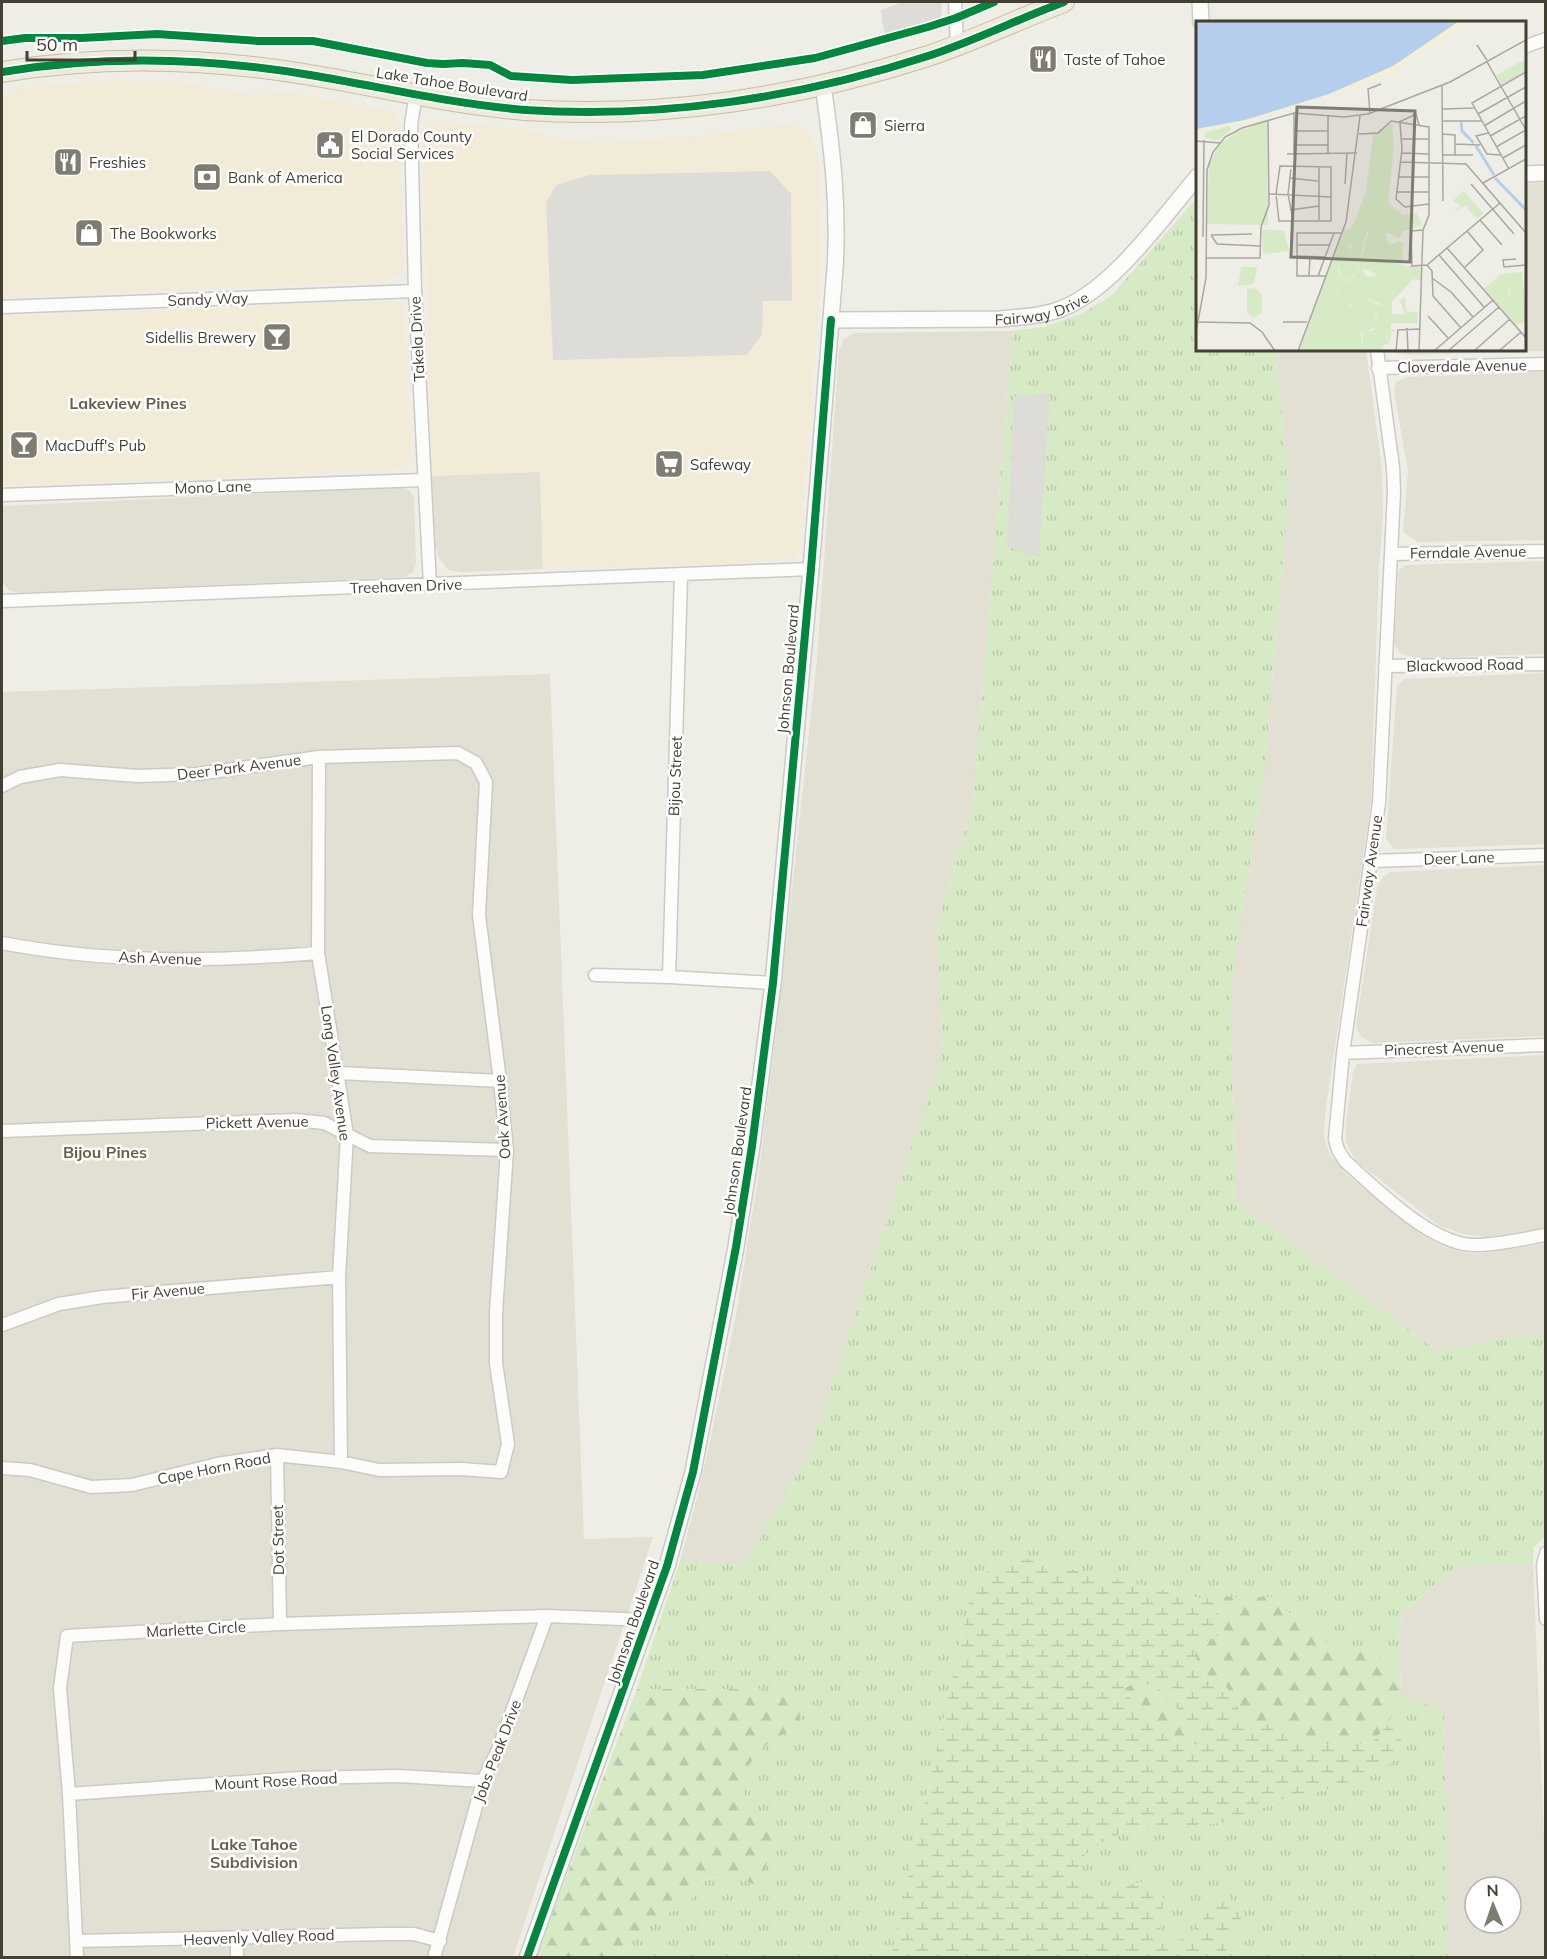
<svg xmlns="http://www.w3.org/2000/svg" width="1547" height="1959" font-family="Mulish,sans-serif">
  <defs>
    <pattern id="grass-tufts" width="24" height="20" patternUnits="userSpaceOnUse" patternTransform="scale(1.5)"><rect width="24" height="20" fill="#d6eac5"/><path d="M3 7l-1-3M5 7V3M7 7l1-3M15 17l-1-3M17 17v-4M19 17l1-3" fill="none" stroke="#b9caaa"/></pattern>
    <pattern id="forest-firs" width="22" height="20" patternUnits="userSpaceOnUse" patternTransform="scale(1.5)"><rect width="22" height="20" fill="#d6eac5"/><path d="M5 1l3.5 6h-7zM16 11l3.5 6h-7z" fill="#b9caaa"/></pattern>
    <pattern id="wetland-marsh" width="20" height="14" patternUnits="userSpaceOnUse" patternTransform="scale(1.5)"><rect width="20" height="14" fill="#d6eac5"/><path d="M1 5h8M5 5V1M11 12h8M15 12V8" fill="none" stroke="#b9caaa"/></pattern>
  </defs>
  <rect width="100%" height="100%" fill="#eeede6"/>
  <!-- residential -->
  <path fill="#e2e0d3" fill-rule="evenodd" d="M1545,183V351L1410,355L1396,353L1393,350H1524L1525,184Z
    M1013,331L973,804L937,926L943,1053L810,1451L745,1565L680,1561L698,1494L712,1432L736,1315L758,1179L778,1017L817,659L839,351L843,340L854,333Z
    M1275,350H1366L1382,470L1383,517L1379,565L1371,802L1325,1114L1324,1137L1330,1155L1348,1176L1422,1235L1444,1247L1470,1254L1494,1252L1545,1244V1332L1438,1351L1235,1202L1230,988L1264,774L1289,489Z
    M1545,372V540L1418,542L1403,532L1408,471L1394,392L1396,382L1407,377Z
    M540,471L543,569L463,572L448,570L439,558L435,545L432,476Z
    M403,487L411,492L414,498L416,564L413,572L405,577L21,593L10,591L2,582V507L3,506Z
    M1545,561V654L1415,658L1400,653L1394,643L1399,570L1406,565Z
    M1545,673V844L1394,849L1386,839L1397,686L1404,679Z
    M550,674L584,1539L653,1537L513,1957H2V692Z
    M1545,865V1036L1373,1043L1361,1037L1356,1027L1377,887L1383,877L1390,872Z
    M1545,1055V1228L1488,1237L1463,1234L1438,1225L1355,1160L1346,1142V1125L1353,1071L1357,1064Z
    M1533,1562L1545,1865V1957H1448L1444,1711L1401,1696L1399,1631L1404,1611L1458,1566ZM1475,1887H1511V1923H1475Z"/>
  <!-- commercial -->
  <path fill="#f2ebd8" d="M111,81L183,82L203,87L251,94L292,93L390,111L397,116L400,124L403,266L400,273L387,281L2,298V91L70,83Z
    M428,120L529,130L560,139L579,141L612,142L692,137L780,125H796L804,129L813,139L818,153L821,233V274L801,545L799,552L794,558L721,564L543,569L540,472L432,476L422,133L424,125Z
    M394,301L401,303L404,308L405,317L411,456L408,464L401,468L392,470L11,486L2,484V316Z"/>
  <!-- grass -->
  <path fill="url(#grass-tufts)" d="M1197,198L1198,350H1275L1289,489L1264,774L1230,988L1235,1202L1438,1351L1545,1332V1537L1533,1548V1562L1458,1566L1404,1610L1399,1631L1400,1669C1375,1652 1365,1650 1334,1652L1313,1628L1283,1609L1274,1597L1198,1598L1027,1559L972,1589L891,1957L618,1958L648,1921L687,1905L703,1881L729,1874L761,1886L745,1807L743,1771L772,1739L800,1727L759,1689H637L680,1561L745,1565L810,1451L943,1053L937,926L973,804L1013,331L1044,327L1081,314L1111,296Z
    M1401,1696L1444,1710L1448,1957H1223L1228,1944V1895L1212,1906L1190,1937L1170,1942L1159,1929L1164,1900L1128,1885L1089,1895L1081,1886L1079,1860L1099,1844L1123,1832L1229,1822L1286,1798L1324,1790L1387,1767L1400,1732L1387,1725Z"/>
  <!-- forest -->
  <path fill="url(#forest-firs)" d="M1223,1597H1274L1283,1609L1313,1628L1334,1652C1365,1650 1375,1652 1400,1669L1401,1696L1387,1725L1372,1744L1342,1743L1299,1746L1267,1724L1248,1726L1227,1688L1199,1670L1193,1647L1217,1636L1215,1625Z
    M1140,1681L1159,1689L1196,1729L1204,1745L1179,1744L1149,1713L1132,1701L1124,1688Z
    M637,1689H759L787,1694L799,1706L800,1727L772,1739L743,1771L745,1807L775,1829L761,1887L729,1874L703,1880L687,1905L648,1921L618,1957H536Z"/>
  <!-- wetland -->
  <path fill="url(#wetland-marsh)" fill-rule="evenodd" d="M1027,1559L1198,1598L1223,1597L1215,1625L1218,1636L1194,1647L1199,1670L1227,1688L1248,1726L1267,1724L1283,1725L1299,1746L1342,1743L1371,1744L1387,1725L1400,1732L1403,1751L1387,1767L1357,1779L1324,1790L1286,1798L1229,1822L1123,1832L1099,1844L1079,1860L1081,1886L1089,1895L1152,1879L1164,1900L1159,1929L1170,1942L1190,1937L1212,1906L1228,1894L1242,1916L1223,1957H891L972,1589L994,1564ZM1140,1681L1159,1689L1196,1729L1203,1745L1179,1744L1149,1713L1132,1701L1124,1688Z"/>
  <!-- parking -->
  <path fill="#dddcd6" d="M903,2H942L941,21L885,40L881,10Z
    M770,171L791,194L792,301H763L762,334L747,355L553,360L546,203L556,185L590,175Z
    M1050,393L1039,557L1007,547L1014,397Z"/>
  <g fill="none" stroke-linecap="round" stroke-linejoin="round">
    <!-- minor casing -->
    <g stroke="#cccac4" stroke-width="15">
      <path id="minor" d="M955,2L957,46
        M1524,47L1546,39
        M416,94L411,125L415,291L430,585
        M2,307L415,291
        M1377,350L1393,467L1394,492L1379,803L1343,1053L1335,1139L1338,1150L1345,1161C1376,1189 1430,1243 1472,1245C1495,1246 1522,1239 1546,1235
        M1378,368L1546,364
        M2,495L424,480
        M1391,554L1546,551
        M2,601L811,569
        M1385,666L1546,664
        M319,757L318,953L347,1135L339,1277L341,1462
        M2,786L20,777L60,770L138,776L197,774L319,757L458,753L476,763L486,782L479,915L500,1081L507,1150L496,1313V1363L508,1444L501,1472L462,1469L379,1470L341,1462L277,1455L217,1464L132,1485L91,1487L30,1470L2,1468
        M1372,861L1546,855
        M2,943C106,963 212,962 318,953
        M595,975L669,977L773,983
        M669,977L681,575
        M1343,1053L1546,1045
        M339,1073L500,1081
        M2,1131L296,1120L324,1123L370,1146L507,1150
        M2,1325L59,1304L102,1297L339,1277
        M277,1455L280,1624
        M1546,1553L1543,1565L1546,1619
        M69,1794L300,1778L398,1776L483,1781
        M237,1939V1958
        M76,1941L383,1934H414L440,1941
        M77,1958L69,1794L60,1688L67,1636L280,1624L547,1616L648,1620
        M434,1958L483,1781L497,1752L547,1616"/>
    </g>
    <!-- tertiary casing -->
    <g stroke="#cccac4" stroke-width="18">
      <g id="tertiary">
        <path d="M1200,2L1201,22"/>
        <path d="M1524,174L1546,173"/>
        <path id="s1" d="M831,320L1000,319C1018,317 1037,317 1055,311C1109,295 1162,218 1198,176"/>
        <path d="M527,1958L667,1566L693,1472L736,1247L752,1146L773,983L811,569L835,269C839,207 832,147 823,85"/>
      </g>
    </g>
    <!-- trunk casing -->
    <g stroke="#c6bfa1" stroke-width="22">
      <path id="trunk" d="M2,72C103,55 209,58 310,75C382,87 453,104 525,110C660,119 799,98 928,56C974,41 1018,19 1064,2"/>
    </g>
    <!-- minor -->
    <use href="#minor" stroke="#fcfcfb" stroke-width="12"/>
    <!-- tertiary -->
    <use href="#tertiary" stroke="#fcfcfb" stroke-width="15"/>
    <!-- trunk -->
    <use href="#trunk" stroke="#eeebdc" stroke-width="20"/>
    <!-- cycleway casing -->
    <g stroke="#fff" stroke-width="11">
      <path id="cycleway" d="M2,41L25,38H81L157,34L258,41H313L427,63L443,64L463,63L490,65L511,76L572,80L703,75L815,58L928,27L956,18L994,2
        M2,72C103,55 209,58 310,75C382,87 453,104 525,110C660,119 799,98 928,56C974,41 1018,19 1064,2
        M527,1958L667,1566L693,1472L736,1247L752,1146L773,983L811,569L831,320"/>
    </g>
    <!-- cycleway -->
    <use href="#cycleway" stroke="#00873e" stroke-width="8"/>
  </g>
  <!-- icons -->
  <defs>
    <g id="restaurant-square" transform="scale(1.5)"><rect x="-9" y="-9" width="18" height="18" rx="4" fill="#7f7c72" stroke="#fff"/><path d="M-5-6h1v4h1v-4h1v4h1v-4h1v5L-1.5 .5V6h-2V.5L-5-1ZM5-6V6H3V1.5H1.5Q1.5-4 5-6Z" fill="#fff"/></g>
    <g id="shop-square" transform="scale(1.5)"><rect x="-9" y="-9" width="18" height="18" rx="4" fill="#7f7c72" stroke="#fff"/><path d="M-5-2.5h2.3a2.7 3.5 0 0 1 5.4 0H5L5.5 6h-11ZM-1.5-2.5h3a1.5 2.3 0 0 0-3 0Z" fill="#fff"/></g>
    <g id="civic-square" transform="scale(1.5)"><rect x="-9" y="-9" width="18" height="18" rx="4" fill="#7f7c72" stroke="#fff"/><path d="M-.6-6.5H3V-4.5H.6V-3L4-1V1h2V6H-6V1h2V-1L-.6-3ZM-1.2 2.5V6h2.4V2.5Z" fill="#fff"/></g>
    <g id="bank-square" transform="scale(1.5)"><rect x="-9" y="-9" width="18" height="18" rx="4" fill="#7f7c72" stroke="#fff"/><path d="M-6-4H6V4H-6ZM0-2.3a2.3 2.3 0 1 0 0 4.6a2.3 2.3 0 1 0 0-4.6Z" fill="#fff"/></g>
    <g id="bar-square" transform="scale(1.5)"><rect x="-9" y="-9" width="18" height="18" rx="4" fill="#7f7c72" stroke="#fff"/><path d="M-6-5H6L.8 .8V4.5H3.5V6h-7V4.5H-.8V.8Z" fill="#fff"/></g>
    <g id="supermarket-square" transform="scale(1.5)"><rect x="-9" y="-9" width="18" height="18" rx="4" fill="#7f7c72" stroke="#fff"/><path d="M-6-5.5h2.5l.6 2H6L4.5 2H-2.5L-4.4-4H-6ZM-1.5 3.2a1.3 1.3 0 1 0 .1 0ZM3 3.2a1.3 1.3 0 1 0 .1 0Z" fill="#fff"/></g>
  </defs>
  <g fill-rule="evenodd">
    <use href="#restaurant-square" x="1043" y="59"/>
    <use href="#shop-square" x="863" y="125"/>
    <use href="#civic-square" x="330" y="145"/>
    <use href="#restaurant-square" x="68" y="162"/>
    <use href="#bank-square" x="207" y="177"/>
    <use href="#shop-square" x="89" y="233"/>
    <use href="#bar-square" x="277" y="337"/>
    <use href="#bar-square" x="24" y="445"/>
    <use href="#supermarket-square" x="669" y="464"/>
  </g>
  <g text-anchor="middle" dominant-baseline="central" stroke-width="5" stroke-linejoin="round" paint-order="stroke">
    <!-- poi labels -->
    <g font-size="15" fill="#433f33" stroke="#fff" text-anchor="start">
      <text x="1064" y="59">Taste of Tahoe</text>
      <text x="884" y="125">Sierra</text>
      <text x="351" y="136">El Dorado County<tspan x="351" dy="17">Social Services</tspan></text>
      <text x="89" y="162">Freshies</text>
      <text x="228" y="177">Bank of America</text>
      <text x="110" y="233">The Bookworks</text>
      <text x="256" y="337" text-anchor="end">Sidellis Brewery</text>
      <text x="45" y="445">MacDuff's Pub</text>
      <text x="690" y="464">Safeway</text>
    </g>
    <!-- street labels -->
    <g font-size="15" fill="#433f33" stroke="#fff">
      <text transform="translate(452 84) rotate(9)">Lake Tahoe Boulevard</text>
      <text transform="translate(208 299) rotate(-2)">Sandy Way</text>
      <text stroke="none"><textPath href="#s1" startOffset="212">Fairway Drive</textPath></text>
      <text transform="translate(417 339) rotate(-93)">Takela Drive</text>
      <text transform="translate(1462 366) rotate(-1)">Cloverdale Avenue</text>
      <text transform="translate(213 487) rotate(-2)">Mono Lane</text>
      <text transform="translate(1468 552) rotate(-1)">Ferndale Avenue</text>
      <text transform="translate(406 586) rotate(-2)">Treehaven Drive</text>
      <text transform="translate(1465 665) rotate(-1)">Blackwood Road</text>
      <text transform="translate(788 669) rotate(-85)">Johnson Boulevard</text>
      <text transform="translate(239 767) rotate(-7)">Deer Park Avenue</text>
      <text transform="translate(675 776) rotate(-88)">Bijou Street</text>
      <text transform="translate(1459 858) rotate(-2)">Deer Lane</text>
      <text transform="translate(1369 871) rotate(-82)">Fairway Avenue</text>
      <text transform="translate(160 958) rotate(2)">Ash Avenue</text>
      <text transform="translate(1444 1048) rotate(-2)">Pinecrest Avenue</text>
      <text transform="translate(336 1073) rotate(82)">Long Valley Avenue</text>
      <text transform="translate(502 1117) rotate(-94)">Oak Avenue</text>
      <text transform="translate(257 1122) rotate(-1)">Pickett Avenue</text>
      <text transform="translate(737 1151) rotate(-82)">Johnson Boulevard</text>
      <text transform="translate(168 1291) rotate(-5)">Fir Avenue</text>
      <text transform="translate(214 1468) rotate(-11)">Cape Horn Road</text>
      <text transform="translate(278 1540) rotate(-91)">Dot Street</text>
      <text transform="translate(633 1622) rotate(-71)">Johnson Boulevard</text>
      <text transform="translate(196 1629) rotate(-3)">Marlette Circle</text>
      <text transform="translate(497 1751) rotate(-69)">Jobs Peak Drive</text>
      <text transform="translate(276 1781) rotate(-3)">Mount Rose Road</text>
      <text transform="translate(259 1937) rotate(-2)">Heavenly Valley Road</text>
    </g>
    <!-- neighbourhood labels -->
    <g font-size="16" font-weight="bold" fill="#665f4a" stroke="#fff">
      <text x="128" y="403">Lakeview Pines</text>
      <text x="105" y="1152">Bijou Pines</text>
      <text x="254" y="1844">Lake Tahoe<tspan x="254" dy="18">Subdivision</tspan></text>
    </g>
  </g>
  <!-- overview -->
  <g transform="translate(1196 21)">
    <rect width="330" height="330" fill="#eeede6"/>
    <path d="M328,39L330,50L306,64L300,54ZM196,101L198,127L192,182L207,194L220,192L227,204L208,210L203,218L194,212L171,211L160,254L146,259L141,241L154,232L155,222L154,218L145,217L149,208H154L159,200L170,170L177,114ZM203,220L207,221L206,243L198,248L205,251L194,253L188,263L194,279L189,316L194,321L187,325V330H172L169,311L178,309L184,297V283L162,273L153,260L167,248L170,256L181,254L168,247H182L191,237L185,238L178,232ZM327,262L330,286L320,289L315,284L313,267ZM170,281L179,289L180,301L169,306L165,313L168,330H161L158,322L165,319L164,307L169,293L164,292Z" fill="#d6eac5"/>
    <path d="M145,217L157,219L153,224L154,233L141,241L136,240ZM203,244L226,246V259L217,258L196,281V293L209,294L204,280L209,275L210,290L222,292L221,302H195V308L200,310L195,311L194,320L189,314L194,279L188,263L193,254L205,251L198,249ZM142,250L146,259L158,255L149,262L148,282L158,287L159,296L153,302L159,301L157,309L162,306L164,292H169L164,307L165,319L158,322L161,330H103L112,302H141ZM326,251L327,262L322,263L324,267L314,266L312,272L317,287L330,286V301L320,304L288,268L305,253Z" fill="#d6eac5"/>
    <path d="M173,209L190,212L192,222L203,224L180,231L185,238L190,235L189,243L184,249L168,247L160,256ZM153,260L162,273L186,286L182,305L169,311L172,330H168L166,307L179,302L181,292L169,281L161,307L157,309L159,301L147,300L149,292L159,296L157,285L146,281L148,263Z" fill="#d6eac5"/>
    <path d="M263,0L264,7L201,46L200,55L196,51L162,64L164,68L148,69L44,103L0,110L49,99L184,51Z" fill="#f3f1cf"/>
    <path d="M136,240L142,241L141,302H112Z" fill="#d6eac5"/>
    <path d="M71,100L72,204L11,203L13,143L24,123L40,111ZM34,105L35,109L22,119L9,117V111ZM267,170L288,192L281,198L271,187L273,183L256,192L265,185L257,180ZM66,209H88L93,230L67,233ZM45,246H61L58,263L42,265ZM59,267L66,274V292L58,297L51,292V268Z" fill="#d6eac5"/>
    <path d="M0,0H263L197,45L133,73L49,99L0,108Z" fill="#b5ceed"/>
    <path fill="none" stroke="#b5ceed" stroke-width="3" d="M265,101L266,110L278,122M280,125L298,154M299,157L330,189"/>
    <path fill="none" stroke="#aaa79e" stroke-width="1.5" d="M281,24L291,39M291,41L330,109M246,65L247,180M247,88L278,87M98,92V132M174,92L172,68L185,63M282,93L330,66M195,100L233,106V194L227,209L223,330M247,100H286M203,101L220,93L223,104M204,102L206,128L200,178L209,186L233,183M288,105L330,80M98,110H132M292,112L280,115L291,133L305,134M163,113L182,112L195,100M247,113L259,114V134M294,115L330,95M205,118H233M0,120L24,122M259,123L284,124M98,124H132M300,126L330,109M132,132V95M206,132L233,133M91,133L161,132M247,134H277M307,137L330,124M205,141L270,143L330,212M84,145L135,146V200H83L80,173ZM95,148L92,173L97,199M313,148L276,82L330,51M203,156H233M93,157L122,160M287,162L330,138M149,163L151,132M275,163L318,213M201,171H233M73,173L136,176M94,189L123,185M123,199V145M284,199L306,224M227,209L215,210L216,245L231,244L304,182M15,214L21,223L64,225M15,214L56,213M7,216L8,119M102,224H133M251,227L330,317M243,234L288,286M101,235L129,236M10,237H64L65,206L73,184L72,100M320,238L307,239L308,246L330,244M231,244L236,250L237,275L265,307M269,246L287,229L271,210M113,255L114,236M122,255L138,212M129,255H101V212H146M236,257L255,271L277,296M232,295L252,317M3,301L54,302L66,311L79,330M87,301H111M211,307L212,330M0,311L10,257L11,149L17,131L29,116L46,107L98,92L148,96L172,93L254,61L330,19M102,330L150,201L164,95M200,330L202,309L223,308M238,330L297,279M252,330L303,286M278,330L314,298M303,330L325,311"/>
    <path fill="#7f7c72" fill-opacity="0.15" stroke="#7f7c72" stroke-width="3" d="M101,86L219,90L214,241L95,236Z"/>
    <rect width="330" height="330" fill="none" stroke="#433f33" stroke-width="3"/>
  </g>
  <!-- border -->
  <rect width="1547" height="1959" fill="none" stroke="#433f33" stroke-width="6"/>
  <!-- north arrow -->
  <g transform="translate(1493 1905) rotate(358)"><circle r="28" fill="#ffffff" stroke="#b4b2ad" stroke-width="1.5"/>
  <path d="M0-4.5L10 22L0 15L-10 22Z" fill="#7f7c72"/>
  <text y="-9" font-size="16" font-weight="bold" text-anchor="middle" fill="#433f33">N</text>
  </g>
  <!-- scale -->
  <path d="M27 51v9h108v-9" fill="none" stroke="#433f33" stroke-width="3"/>
  <text x="36" y="51" font-size="18" fill="#433f33" stroke="#ffffff" stroke-width="4.5" paint-order="stroke">50 m</text>
</svg>
